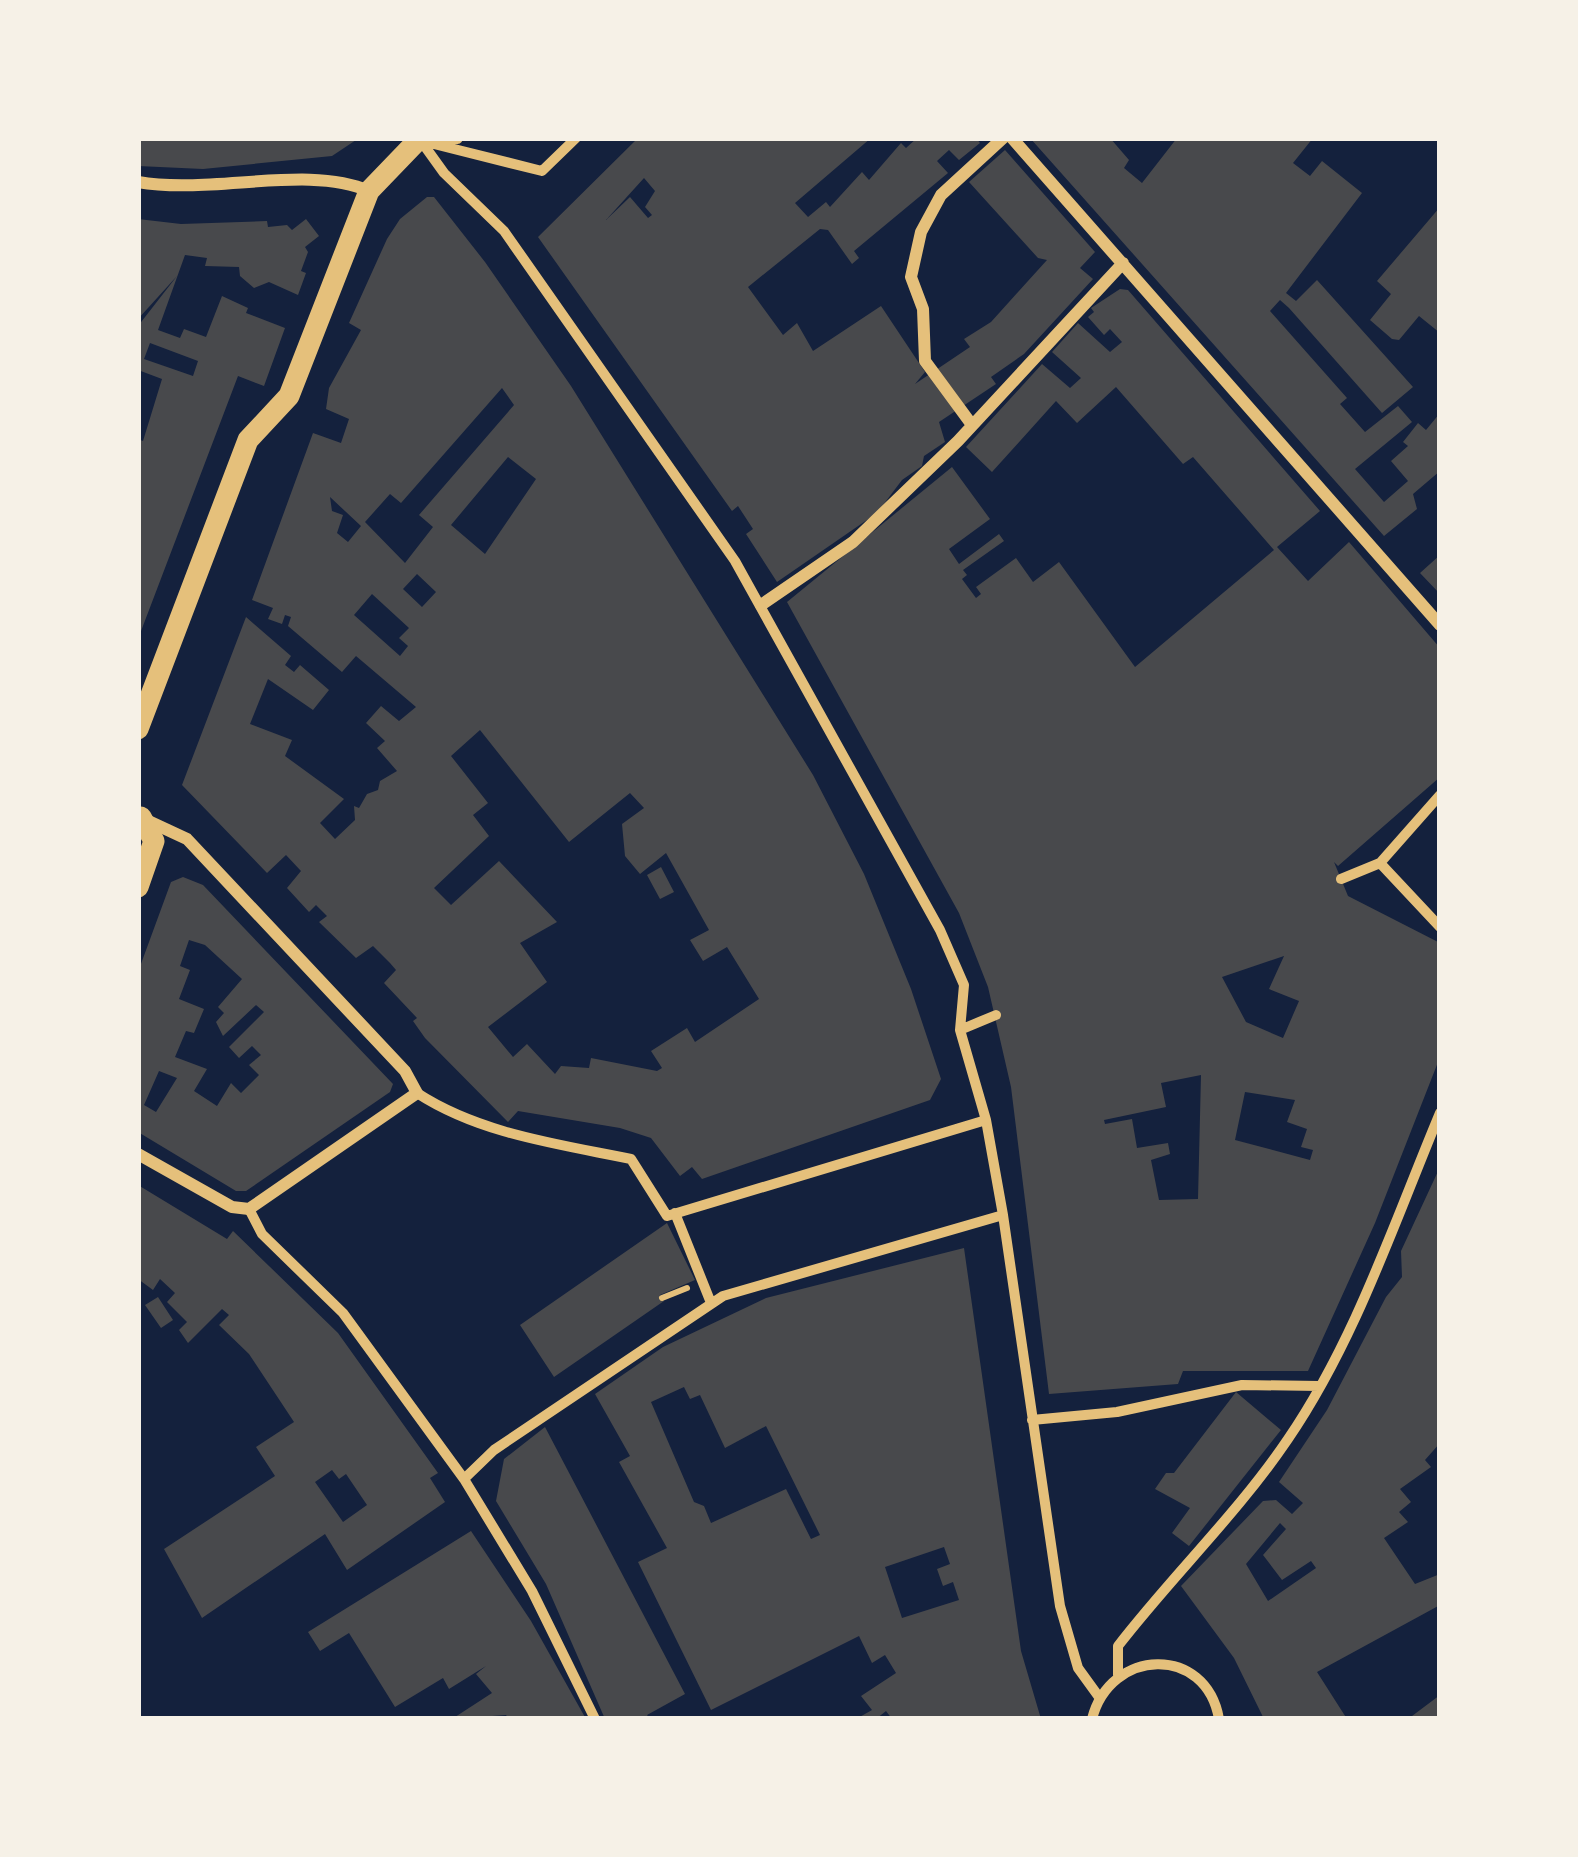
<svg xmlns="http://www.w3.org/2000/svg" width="1578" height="1857" font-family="'Varela Round',sans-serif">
  <rect width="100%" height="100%" fill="#14213d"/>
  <!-- building -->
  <path fill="#48494c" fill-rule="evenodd" d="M138,138H359L332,156L203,169L138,166Z
    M638,138H871L795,203L808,217L826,202L830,207L862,172L869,180L901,143L906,148L917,138H976L980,143L959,160L949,150L937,161L948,173L854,251L859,258L852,264L828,230L820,229L748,287L783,335L797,323L813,351L881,306L925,372L915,384L970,347L964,339L991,322L1047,260L1038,258L969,182L1005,150L1095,252L1080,268L1093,279L1024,354L991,377L996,384L939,422L945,442L924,456L922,466L902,480L877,513L777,582L746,534L753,529L738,506L732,511L538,237ZM644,178L655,191L645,207L652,215L648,218L630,197L606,220Z
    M1030,138H1110L1129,160L1124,168L1142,183L1177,138H1313L1293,163L1310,176L1322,161L1362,193L1286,293L1296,301L1317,280L1413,387L1382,413L1289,308L1280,300L1270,311L1347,398L1340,404L1365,432L1398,406L1412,422L1355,469L1384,502L1408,481L1391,461L1408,446L1403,442L1418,423L1426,430L1440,413V471L1413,494L1417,509L1384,536Z
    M427,197H434L485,262L571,386L813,775L864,874L911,989L941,1079L930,1100L702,1179L692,1167L680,1176L651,1138L620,1128L518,1111L508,1122L425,1038L413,1021L417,1018L384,983L396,970L390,963L373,946L356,958L319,922L327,916L316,905L309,912L287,888L301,871L286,855L267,873L182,785L246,617L291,656L285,665L294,672L300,665L329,690L313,710L268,679L250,724L292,740L285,756L344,799L320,823L335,839L355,820L354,806L359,808L367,794L378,790L380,781L397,771L377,748L385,741L366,723L381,706L399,721L416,707L356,656L342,672L288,626L291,617L285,615L282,624L268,619L273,608L252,600L313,433L341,443L349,419L326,409L329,388L361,330L349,323L387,239L400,219ZM502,388L514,405L419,515L433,527L405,563L365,522L390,494L401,503ZM508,457L536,479L485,554L451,525ZM330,497L361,526L348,542L337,533L343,515L332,511ZM417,574L436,592L422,607L403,589ZM372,594L409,628L399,638L408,646L400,656L354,615ZM480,730L569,842L630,793L644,808L622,824L625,856L640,874L666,853L709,930L690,940L703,961L727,947L759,999L695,1042L687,1028L651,1051L662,1068L657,1071L591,1058L589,1068L561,1066L555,1074L527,1044L513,1057L488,1027L547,982L520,943L557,922L499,861L451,905L434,888L489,836L473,815L488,803L451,756Z
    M1440,207V333L1419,316L1399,340L1392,339L1370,320L1391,294L1377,281Z
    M138,219L181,224L267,221L268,227L287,225L292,230L306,219L319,236L305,247L308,252L301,271L306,273L298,295L269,282L254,288L240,276L239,267L205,266L207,258L185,255L158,330L180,338L184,329L206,337L222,296L248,308L246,313L285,328L264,386L238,376L138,639V439L143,441L162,379L138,370V326L177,276L138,319ZM150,343L198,361L193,376L144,359Z
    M1120,289L1128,290L1320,511L1277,547L1308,581L1349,542L1440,648V777L1338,866L1334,862L1348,896L1440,943V1057L1375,1223L1308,1371H1183L1178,1384L1049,1394L1011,1087L988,987L959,913L787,602L952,467L990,519L949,549L959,564L999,534L1004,541L963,570L967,575L962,579L976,598L981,594L976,587L1016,558L1033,582L1059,562L1135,667L1274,550L1193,457L1183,464L1116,387L1077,423L1056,401L992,472L966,447L1042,364L1070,388L1081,378L1052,352L1078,323L1110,352L1122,342L1110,329L1104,335L1088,317L1094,312L1091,308ZM1284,956L1269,989L1299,1001L1283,1038L1246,1022L1222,977ZM1201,1075L1198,1199L1159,1200L1151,1160L1170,1154L1168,1143L1137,1148L1132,1119L1105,1124L1104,1120L1166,1107L1161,1083ZM1245,1092L1295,1100L1287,1122L1307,1129L1301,1147L1313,1150L1310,1160L1235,1140Z
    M1440,555V594L1420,573Z
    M661,867L674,892L660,899L647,875Z
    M183,877L203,885L393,1084L390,1092L246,1191H236L138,1132V972L171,882ZM189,940L205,945L242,979L218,1007L224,1013L216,1022L223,1036L256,1005L264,1012L229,1047L239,1058L252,1046L261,1055L249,1065L259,1075L241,1093L231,1083L217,1106L194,1091L207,1069L175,1057L186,1031L194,1033L204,1009L179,999L190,970L180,966ZM159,1071L177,1078L156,1112L144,1105Z
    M1440,1167V1443L1425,1460L1431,1467L1400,1489L1411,1502L1399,1512L1408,1522L1384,1538L1415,1584L1440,1574V1605L1317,1672L1347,1719H1264L1234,1658L1181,1586L1263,1501L1276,1500L1292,1514L1303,1503L1279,1482L1327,1410L1386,1297L1402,1277L1401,1251ZM1280,1523L1286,1529L1263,1555L1282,1580L1311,1561L1316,1568L1268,1601L1246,1564Z
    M138,1185L227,1239L233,1231L338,1333L438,1473L430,1478L445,1502L347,1570L325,1534L202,1618L164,1549L275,1476L256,1447L294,1422L249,1354L219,1325L229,1315L222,1309L188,1343L179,1330L187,1322L167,1302L175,1293L160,1279L153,1290L138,1279ZM332,1470L339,1479L346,1474L367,1505L343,1522L315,1482Z
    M667,1223L695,1280L660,1295L664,1301L554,1377L520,1325Z
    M964,1248L1021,1651L1041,1719H892L886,1711L876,1719H856L872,1710L861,1696L896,1673L885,1655L872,1663L859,1636L711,1710L638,1562L667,1548L619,1462L630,1456L595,1394L663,1347L766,1298ZM684,1387L690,1399L700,1395L725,1448L766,1426L820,1535L811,1539L786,1489L711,1523L704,1506L694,1502L651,1402ZM944,1547L950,1564L937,1569L943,1586L953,1582L959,1600L902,1618L885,1567Z
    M158,1297L173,1320L161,1328L145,1305Z
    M1236,1392L1281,1430L1189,1546L1172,1533L1190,1508L1155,1489L1166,1473H1174Z
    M545,1427L685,1694L647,1715L650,1719H605L546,1584L496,1501L504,1459Z
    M471,1531L531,1621L586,1719H509L506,1715L452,1719L492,1693L476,1674L486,1666L449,1689L443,1678L395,1707L349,1633L320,1651L308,1632Z
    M1440,1695V1719H1408Z"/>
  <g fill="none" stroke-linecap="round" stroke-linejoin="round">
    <!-- path -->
    <path stroke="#e5c07b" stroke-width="6" d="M662,1298L687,1288"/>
    <!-- pedestrian -->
    <path stroke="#e5c07b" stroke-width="10" d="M421,141L444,173L504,231L735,561L940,930L964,985L960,1030L986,1120L1003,1215L1060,1606L1078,1668L1099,1697
      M430,143L542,171L576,138
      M1380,863L1440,927
      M1341,879L1380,863L1440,795
      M960,1030L996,1015
      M417,1093C480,1134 558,1144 631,1159L667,1216L986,1120
      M249,1209L262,1234L343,1313L464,1479L494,1450L723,1296L1003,1215
      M675,1213L711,1303
      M1032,1420L1117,1412L1242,1385L1319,1386
      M464,1479L532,1591L595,1719
      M1118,1675V1646C1172,1576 1238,1513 1288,1439C1355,1341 1394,1223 1440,1113
      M1092,1719C1110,1648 1206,1644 1219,1719"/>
    <!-- minor -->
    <path stroke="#e5c07b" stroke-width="12" d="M1012,138L1440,625
      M421,141L457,138
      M138,182C211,195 308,164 369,191
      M972,425L925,361L923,309L911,277L921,232L941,195L1003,138
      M761,605L853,542L958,441L1123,263
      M138,1154L232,1207L249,1209L417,1093L405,1071L187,839L144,819"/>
    <!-- tertiary -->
    <path stroke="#e5c07b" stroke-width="21" d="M138,729L248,440L289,396L369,191L420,138
      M138,887L154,841L141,817"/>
  </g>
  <!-- border -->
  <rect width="1578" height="1857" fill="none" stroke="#f6f1e7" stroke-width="282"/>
</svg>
